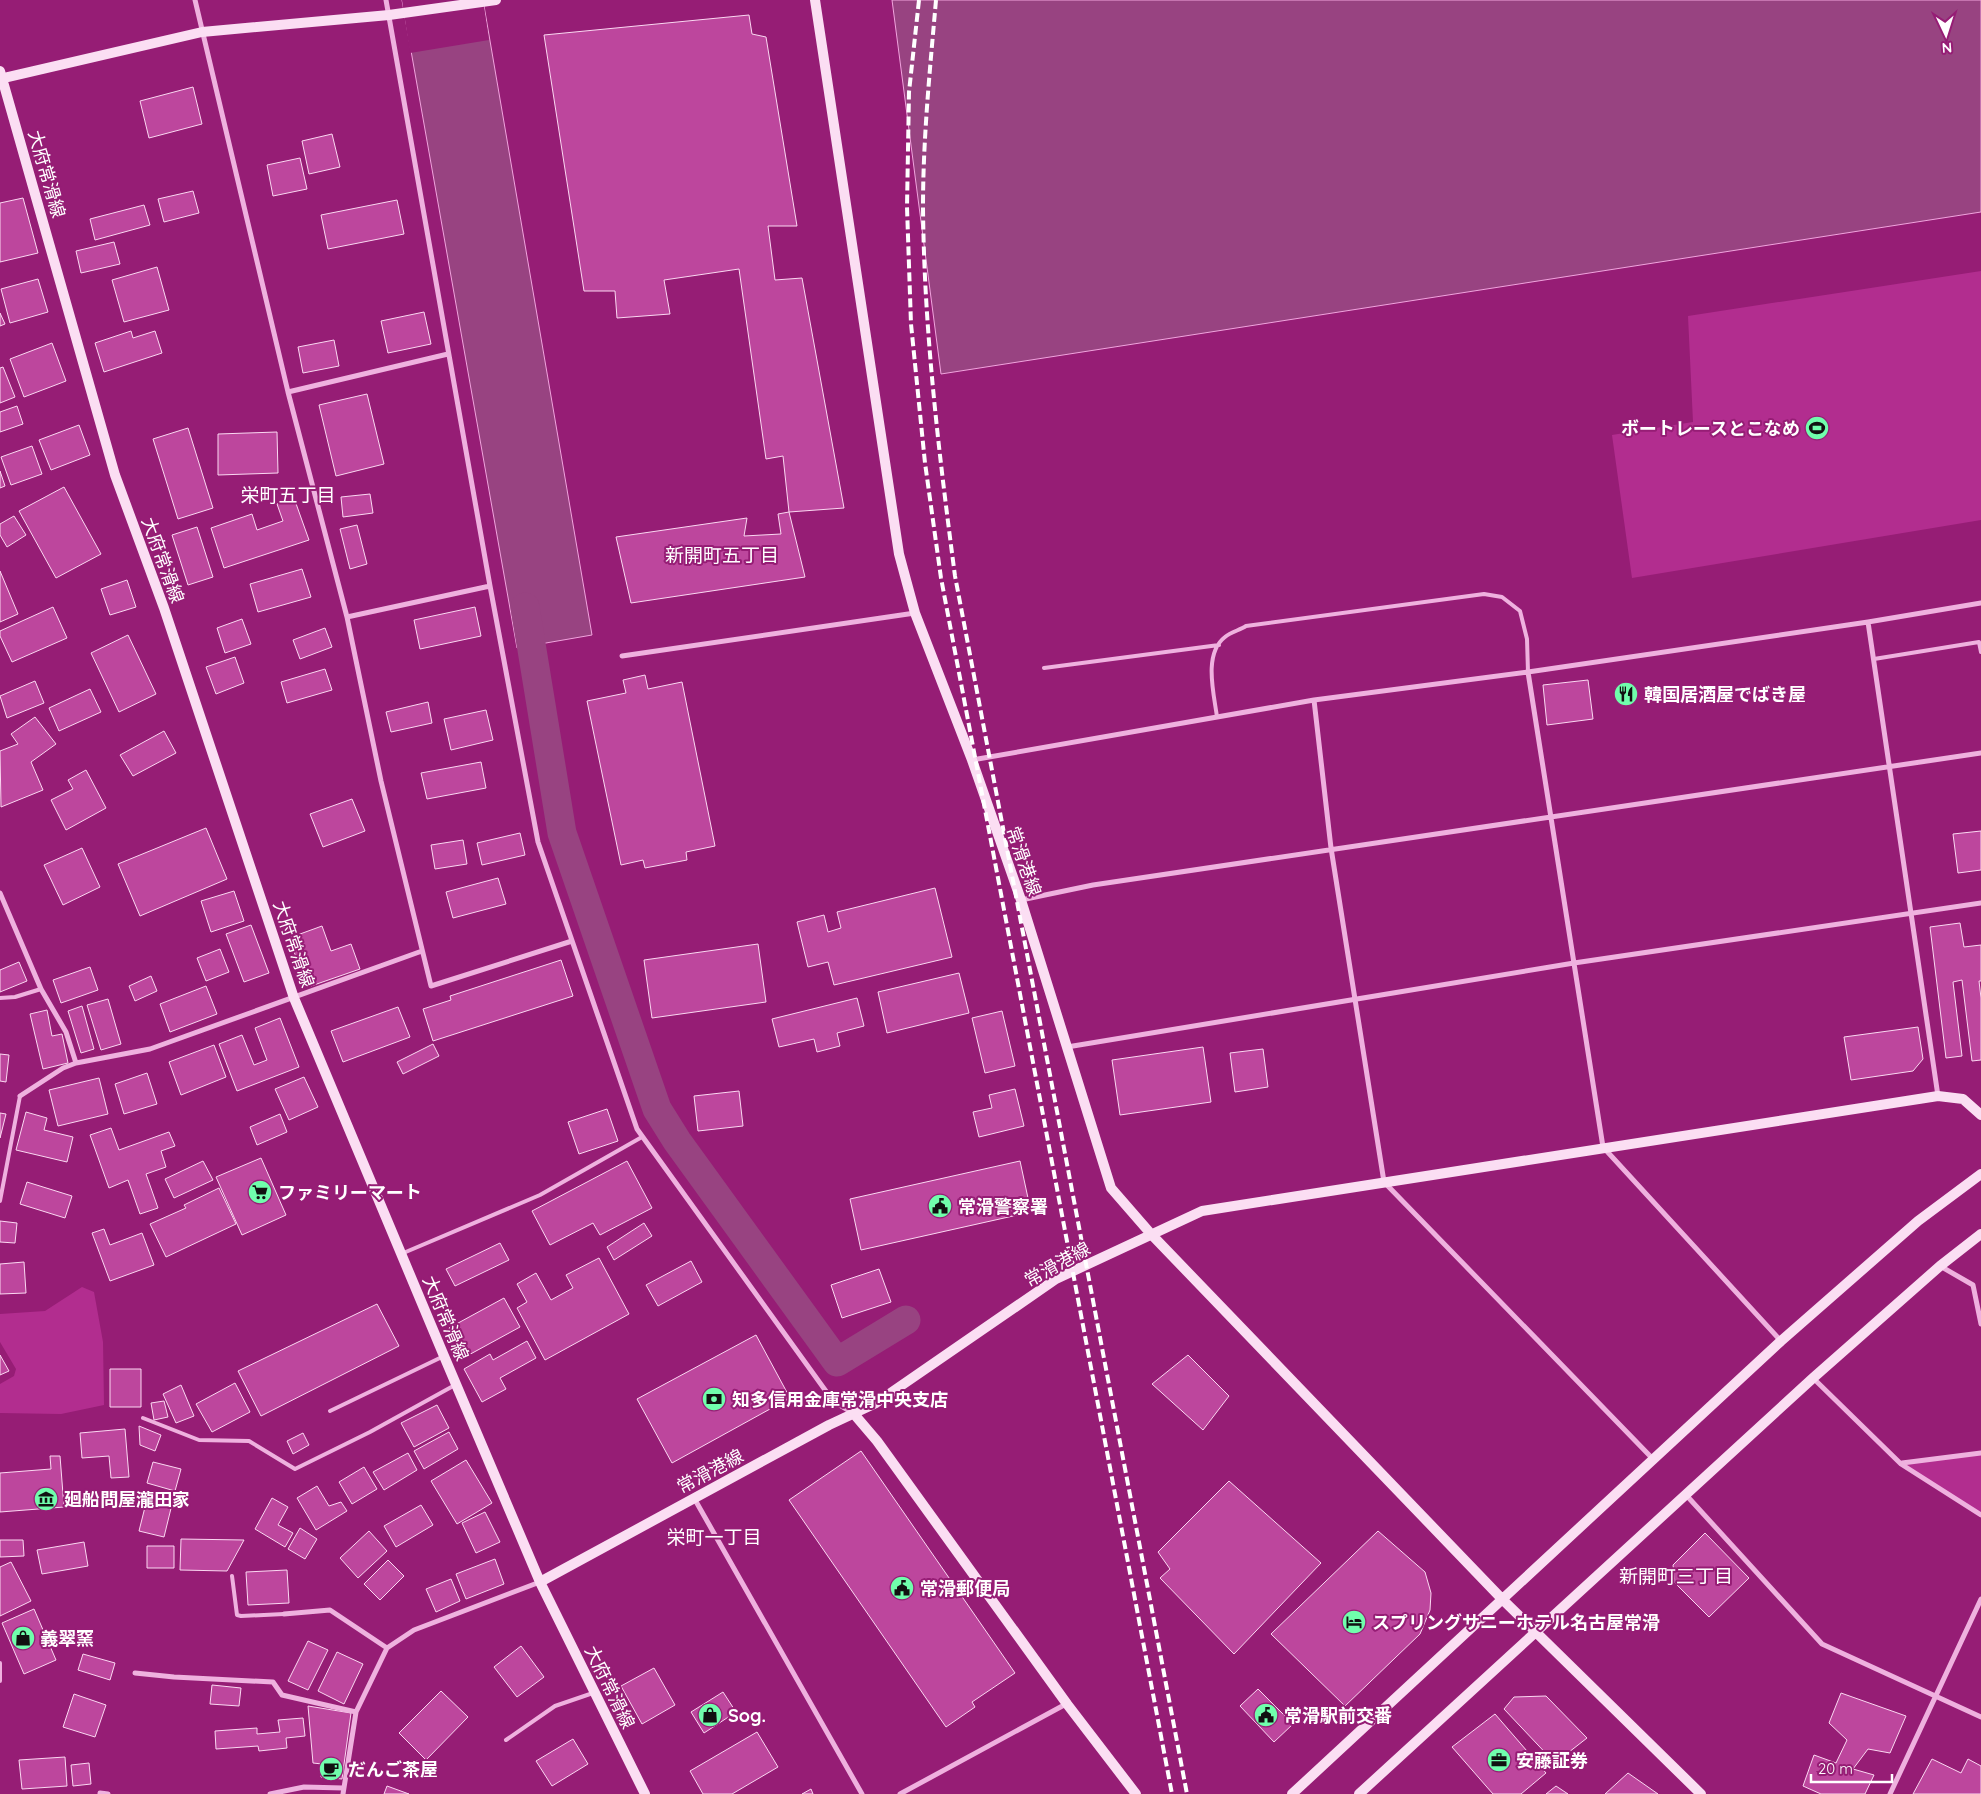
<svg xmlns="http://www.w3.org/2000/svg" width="1981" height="1794" font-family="Quicksand,'Noto Sans JP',sans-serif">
  <rect width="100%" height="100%" fill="#961d75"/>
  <!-- green -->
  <path fill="#b22d8f" d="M1981,271V520L1632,578L1612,435L1693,422L1688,316Z
    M82,1287L94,1292L103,1342L104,1405L61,1414L0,1413V1384L14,1376L16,1369L0,1342V1314L45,1311Z
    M1981,1453V1515L1901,1464Z"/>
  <!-- water -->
  <path fill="#984381" stroke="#f1a4de" d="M402,0H483L592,635L517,648Z
    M892,0H1981V212L941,374Z"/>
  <!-- pier -->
  <path fill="#961d75" d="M402,0H483L489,40L410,53Z"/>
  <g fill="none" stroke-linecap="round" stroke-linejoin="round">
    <!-- canal -->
    <path stroke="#984381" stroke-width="29" d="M525,607L562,833L657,1109L677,1141L837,1362L906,1320"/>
  </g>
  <!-- building -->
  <path fill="#bd469d" stroke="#fbd8f2" d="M749,15L752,34L766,37L797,226H768L775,280L802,278L844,508L789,512L783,456L766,459L739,269L664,280L670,314L617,318L615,291H584L544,35Z
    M193,87L202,124L149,138L140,101Z
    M332,134L340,167L309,174L302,141Z
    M300,158L307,189L273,196L267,165Z
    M193,191L199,213L164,222L158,199Z
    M23,198L38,253L0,262V203Z
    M397,200L404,234L328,249L321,215Z
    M144,205L150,225L95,240L90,219Z
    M114,242L120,264L81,273L76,251Z
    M157,267L169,310L124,322L112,280Z
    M38,279L48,312L10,323L1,289Z
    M424,312L431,344L388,353L381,321Z
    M0,313L5,324L0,326Z
    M131,331L133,338L155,331L162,353L104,372L95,343Z
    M334,340L339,366L303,373L298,347Z
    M52,343L66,381L24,397L10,359Z
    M3,367L15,397L0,403V368Z
    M367,394L384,464L336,476L319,405Z
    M17,406L23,424L0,432V412Z
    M79,425L90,455L51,470L39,440Z
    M188,428L213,508L178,519L153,439Z
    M277,432L278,473L218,475V434Z
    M32,446L42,474L11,485L1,457Z
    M0,471L5,486L0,488Z
    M64,487L101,554L56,578L19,511Z
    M370,494L373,513L343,517L341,497Z
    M294,498L309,540L224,568L211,528L252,514L257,530L283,521L277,504Z
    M789,512L805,577L631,603L616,537L747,518L744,536L781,534L778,514Z
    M14,516L26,535L7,547L0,535V524Z
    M357,525L367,564L350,569L340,529Z
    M197,527L213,577L188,585L172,535Z
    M302,569L311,597L258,612L250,584Z
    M0,571L18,614L0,622Z
    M127,580L136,607L110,615L101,589Z
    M53,607L67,638L12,662L0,636V631Z
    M475,607L481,636L420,649L414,620Z
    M242,619L251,644L225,653L217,628Z
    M325,628L332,647L300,659L293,640Z
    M128,635L156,694L119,712L91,653Z
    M235,657L244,683L216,694L206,667Z
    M325,669L332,690L287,703L281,682Z
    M645,675L648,689L682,682L715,846L686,852L687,860L645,868L643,860L621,865L587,701L626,693L623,680Z
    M1588,680L1593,719L1547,725L1543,685Z
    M35,681L44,703L7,718L0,696Z
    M90,689L101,712L59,731L49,708Z
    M428,702L432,723L391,732L386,712Z
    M486,710L493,740L451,750L444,719Z
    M35,717L56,744L31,762L43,790L1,807L0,751L18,744L11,734Z
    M164,731L176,753L133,776L120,755Z
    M481,762L486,788L427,799L421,773Z
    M86,770L106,808L66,830L51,800L73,789L68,780Z
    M352,799L365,831L323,847L310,814Z
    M206,828L227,879L140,916L118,864Z
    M1981,831V870L1958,873L1953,834Z
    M520,833L525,855L482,865L477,843Z
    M463,840L467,864L435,869L431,845Z
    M82,848L100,887L63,905L44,865Z
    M498,878L506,904L453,918L446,892Z
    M935,888L952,957L834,985L828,962L808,967L797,922L824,915L828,932L841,928L837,912Z
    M234,891L244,921L211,932L201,901Z
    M1960,923L1964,947L1981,945V981H1979L1981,998V1060L1972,1061L1962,980L1953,982L1962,1056L1946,1058L1930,927Z
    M251,925L269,973L244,982L226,934Z
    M322,926L331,951L351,944L360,969L311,986L304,966L300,968L289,938Z
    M758,944L766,1002L652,1018L644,960Z
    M220,949L229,972L206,981L197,958Z
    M561,960L573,996L433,1041L423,1009L451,1000L450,996Z
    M19,962L27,981L0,992V970Z
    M90,967L98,990L61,1003L53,980Z
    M959,973L969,1013L887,1033L878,992Z
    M151,976L157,991L135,1001L129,986Z
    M206,986L217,1014L170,1032L160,1004Z
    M857,998L864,1026L837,1033L840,1046L817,1052L814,1039L779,1047L772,1019Z
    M108,999L121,1044L101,1050L87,1005Z
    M82,1006L94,1049L81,1053L68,1011Z
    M398,1007L410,1037L343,1062L331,1031Z
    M47,1010L52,1036L62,1034L68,1063L43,1069L30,1014Z
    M1002,1011L1015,1066L985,1073L972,1018Z
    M280,1018L299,1067L237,1091L219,1044L242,1035L254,1065L267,1060L255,1028Z
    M1918,1027L1923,1059L1913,1071L1851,1080L1844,1037Z
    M433,1044L439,1056L403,1074L397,1062Z
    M214,1045L226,1077L181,1095L169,1062Z
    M1203,1047L1211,1102L1120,1115L1112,1060Z
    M1263,1049L1268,1087L1235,1092L1230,1053Z
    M0,1054L9,1055L6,1082L0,1081Z
    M147,1073L157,1104L124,1114L115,1084Z
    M304,1077L318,1107L289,1120L275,1089Z
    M99,1078L108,1114L58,1126L49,1090Z
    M1015,1089L1024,1126L979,1137L973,1112L992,1108L989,1095Z
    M739,1091L743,1126L698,1131L694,1096Z
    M607,1109L618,1141L579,1154L568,1122Z
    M26,1112L47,1118L44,1130L73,1137L67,1162L16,1150Z
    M0,1113L6,1114L0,1138Z
    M280,1114L287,1132L257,1145L250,1127Z
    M111,1128L119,1150L169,1132L175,1146L161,1151L166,1167L146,1174L158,1208L140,1214L128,1180L109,1188L90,1135Z
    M261,1158L286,1215L242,1235L216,1177Z
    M203,1161L213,1180L174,1198L165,1179Z
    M627,1161L652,1208L600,1235L593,1223L550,1245L532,1211Z
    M1020,1161L1031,1212L861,1250L850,1199Z
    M27,1182L72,1196L65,1218L20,1204Z
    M219,1188L236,1224L166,1257L150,1224L186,1208L184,1205Z
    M0,1221L17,1223L15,1243L0,1242Z
    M644,1223L652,1236L614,1260L607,1247Z
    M104,1229L110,1245L142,1233L154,1265L110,1281L92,1233Z
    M500,1243L509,1260L455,1286L446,1269Z
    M599,1258L629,1314L545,1360L517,1308L527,1302L517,1284L536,1273L551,1300L573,1288L566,1275Z
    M691,1261L702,1282L658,1306L646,1285Z
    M24,1262L26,1293L0,1294V1264Z
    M879,1269L891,1302L842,1318L831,1285Z
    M504,1298L520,1327L465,1357L449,1328Z
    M377,1304L399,1346L261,1416L238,1371Z
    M756,1335L790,1398L672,1463L637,1399Z
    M527,1341L536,1358L500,1378L506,1389L482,1402L464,1369L490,1354L493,1360Z
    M0,1355L9,1371L0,1375Z
    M1188,1355L1229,1396L1203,1430L1152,1384Z
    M110,1369H141V1407H110Z
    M235,1383L250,1412L212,1432L196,1404Z
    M181,1385L194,1416L176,1423L163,1394Z
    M164,1401L168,1417L154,1420L151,1403Z
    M437,1405L449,1428L414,1447L401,1423Z
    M139,1426L161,1435L155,1451L140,1445Z
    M125,1429L129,1477L111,1478L109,1456L82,1458L80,1433Z
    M449,1432L458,1449L424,1469L414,1451Z
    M303,1433L309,1445L293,1454L287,1441Z
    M861,1451L1015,1673L972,1702L975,1707L946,1727L789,1500Z
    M408,1453L417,1470L384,1490L373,1472Z
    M50,1456H60L64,1507L0,1512V1473L51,1469Z
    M466,1460L492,1503L457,1524L431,1481Z
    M153,1462L181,1469L175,1491L147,1483Z
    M364,1467L377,1489L352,1504L339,1482Z
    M1229,1481L1321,1563L1234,1654L1160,1578L1170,1569L1158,1552Z
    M317,1486L329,1506L341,1502L347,1511L316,1530L297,1498Z
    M149,1491L174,1496L164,1537L139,1531Z
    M272,1498L288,1507L278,1525L293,1533L285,1547L255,1529Z
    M421,1505L433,1525L396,1547L384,1526Z
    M485,1512L500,1542L476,1553L462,1523Z
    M300,1528L317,1539L305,1559L288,1549Z
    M369,1531L387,1551L358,1578L340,1558Z
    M1378,1531L1425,1572L1431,1593L1430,1610L1420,1634L1345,1706L1271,1634Z
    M1705,1533L1749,1578L1709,1617L1675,1583L1673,1565Z
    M181,1539L244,1540L227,1571L180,1570Z
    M0,1540H23L24,1556L0,1557Z
    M84,1542L88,1566L42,1574L37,1550Z
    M147,1546H174V1568H147Z
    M495,1559L504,1584L466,1599L456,1574Z
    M388,1560L404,1576L380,1600L364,1584Z
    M11,1562L31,1601L0,1616V1567Z
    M287,1570L289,1603L248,1605L246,1572Z
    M451,1579L460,1601L436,1612L426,1589Z
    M34,1609L56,1660L24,1674L2,1623Z
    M308,1641L328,1650L308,1690L288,1681Z
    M521,1646L544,1677L517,1697L494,1667Z
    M337,1652L363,1664L344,1704L318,1691Z
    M83,1654L115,1663L110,1680L78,1670Z
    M654,1668L675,1705L642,1724L621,1686Z
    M212,1685L241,1688L239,1706L210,1704Z
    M1258,1689L1293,1724L1274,1742L1240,1706Z
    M441,1691L468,1717L426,1760L399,1733Z
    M723,1692L736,1712L704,1733L691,1712Z
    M1841,1693L1906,1716L1890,1753L1868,1749L1853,1769L1874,1775L1865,1794H1821L1803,1786L1814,1755L1836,1763L1847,1740L1829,1723Z
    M74,1694L106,1705L95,1737L63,1727Z
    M1546,1696L1587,1738L1555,1763L1504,1709L1514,1697Z
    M308,1706L351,1713L342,1779L321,1777L322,1764L313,1763Z
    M1495,1714L1546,1773L1521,1794H1493L1452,1747Z
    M303,1718L305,1736L286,1738L287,1748L259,1751L258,1746L216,1749L215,1731L257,1728V1734L280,1732L278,1720Z
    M757,1732L778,1767L732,1794H703L690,1771Z
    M573,1739L588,1764L552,1786L536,1761Z
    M65,1757L67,1786L22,1789L19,1760Z
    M1932,1759L1961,1773L1968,1759L1981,1766V1794H1913Z
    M89,1763L91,1784L73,1786L71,1765Z
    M1628,1773L1658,1794H1605Z
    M387,1786L409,1794H384Z
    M1556,1786L1568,1794H1546Z
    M811,1789L813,1794H802Z"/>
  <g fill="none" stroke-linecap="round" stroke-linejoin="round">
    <!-- lane -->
    <path stroke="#efb1df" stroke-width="4" d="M1874,659L1979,642L1981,652
      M1044,668L1219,645
      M1217,717C1214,694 1203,654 1225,637C1231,632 1240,630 1246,626L1484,594L1502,597L1520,611L1527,639L1528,672
      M0,998L15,997L41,989
      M0,1201L20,1096
      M401,1254L540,1195L642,1137
      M330,1411L444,1356
      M143,1418L199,1440L249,1441L295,1469L370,1432L455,1385
      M232,1576L237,1615L241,1616L284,1614
      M0,1663V1681
      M506,1740L555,1706L593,1693"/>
    <!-- street -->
    <path stroke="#efb1df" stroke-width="5" d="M195,0L288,392L347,617L381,781L431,986L572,941
      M386,0L490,586L538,842L637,1129L833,1401L853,1413
      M288,392L448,354
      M347,617L490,586
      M1868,622L1938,1096
      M622,656L915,613
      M1528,672L1603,1147L1781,1341
      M1314,700L1331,848L1384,1182L1652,1458
      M972,760L1314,700L1528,672L1868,622L1981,603
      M0,893L41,989L66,1032L76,1063
      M1021,900L1093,885L1981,753
      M1067,1047L1574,963L1981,903
      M20,1096L63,1068L76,1063L150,1049L422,951
      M1940,1266L1973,1285L1981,1324
      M1813,1378L1901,1464L1981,1515
      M1902,1463L1981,1453
      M1687,1496L1822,1644L1981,1717
      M694,1498L862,1794
      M284,1614L330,1610L387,1648
      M135,1673L174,1677L273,1682L282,1695L356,1712
      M100,1793L108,1794
      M270,1794L304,1787L343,1788
      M343,1794L356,1712L387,1648L414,1630L540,1582
      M900,1794L1066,1704
      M1890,1794L1981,1599"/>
    <!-- secondary -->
    <path stroke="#fbdef3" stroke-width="10" d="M815,0L899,554L915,613L972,760L1021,900L1111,1188L1151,1234L1502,1599L1701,1794
      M0,71L115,475L164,608L294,998L444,1356L540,1582L645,1794
      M0,79L202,32L389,15L496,0
      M854,1414L877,1441L1067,1704L1136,1794
      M540,1582L829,1425L876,1403L1056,1279L1202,1211L1938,1096L1963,1099L1981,1115
      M1292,1794L1781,1341L1918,1221L1981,1174
      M1359,1794L1813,1378L1940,1266L1981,1234"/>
    <!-- rail -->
    <path stroke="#fff" stroke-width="4" stroke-dasharray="9 4" stroke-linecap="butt" d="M919,0L909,92L907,207L911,324L925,463L941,578L1172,1794
      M936,0C930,69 923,138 923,207C924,331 939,454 955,576L1187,1794"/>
  </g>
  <!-- icons -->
  <defs>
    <g id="stadium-disc" transform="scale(1.25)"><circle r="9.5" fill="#70feac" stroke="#961d75"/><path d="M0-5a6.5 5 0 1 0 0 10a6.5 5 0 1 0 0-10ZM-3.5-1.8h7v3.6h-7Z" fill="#111"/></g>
    <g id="restaurant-disc" transform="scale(1.25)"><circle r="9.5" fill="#70feac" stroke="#961d75"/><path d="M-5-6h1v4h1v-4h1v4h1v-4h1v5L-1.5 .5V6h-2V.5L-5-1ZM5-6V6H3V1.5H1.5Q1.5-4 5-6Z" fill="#111"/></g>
    <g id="supermarket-disc" transform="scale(1.25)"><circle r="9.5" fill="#70feac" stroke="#961d75"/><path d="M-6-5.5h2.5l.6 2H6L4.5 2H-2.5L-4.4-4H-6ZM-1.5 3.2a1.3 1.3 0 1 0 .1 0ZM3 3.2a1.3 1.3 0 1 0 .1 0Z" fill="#111"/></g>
    <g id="civic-disc" transform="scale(1.25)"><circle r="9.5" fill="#70feac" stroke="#961d75"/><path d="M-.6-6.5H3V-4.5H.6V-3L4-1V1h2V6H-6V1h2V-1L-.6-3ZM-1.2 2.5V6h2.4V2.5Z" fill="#111"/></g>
    <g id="bank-disc" transform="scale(1.25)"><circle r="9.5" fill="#70feac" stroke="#961d75"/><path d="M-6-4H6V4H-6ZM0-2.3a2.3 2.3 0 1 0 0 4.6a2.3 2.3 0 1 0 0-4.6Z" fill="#111"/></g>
    <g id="museum-disc" transform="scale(1.25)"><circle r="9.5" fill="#70feac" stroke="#961d75"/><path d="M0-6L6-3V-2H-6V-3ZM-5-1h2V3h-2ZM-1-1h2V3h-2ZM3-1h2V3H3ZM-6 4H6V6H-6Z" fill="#111"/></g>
    <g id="hotel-disc" transform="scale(1.25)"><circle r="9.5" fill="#70feac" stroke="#961d75"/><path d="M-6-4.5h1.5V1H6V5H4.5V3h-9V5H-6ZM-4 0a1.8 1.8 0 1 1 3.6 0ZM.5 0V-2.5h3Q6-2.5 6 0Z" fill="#111"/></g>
    <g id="shop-disc" transform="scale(1.25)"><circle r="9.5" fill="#70feac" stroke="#961d75"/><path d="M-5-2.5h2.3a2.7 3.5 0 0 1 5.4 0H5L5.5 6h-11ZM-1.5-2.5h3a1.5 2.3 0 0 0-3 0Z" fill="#111"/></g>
    <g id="office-disc" transform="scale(1.25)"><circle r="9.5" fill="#70feac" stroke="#961d75"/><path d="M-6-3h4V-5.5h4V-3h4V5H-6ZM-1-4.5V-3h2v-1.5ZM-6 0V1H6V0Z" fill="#111"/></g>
    <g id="cafe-disc" transform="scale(1.25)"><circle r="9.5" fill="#70feac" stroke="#961d75"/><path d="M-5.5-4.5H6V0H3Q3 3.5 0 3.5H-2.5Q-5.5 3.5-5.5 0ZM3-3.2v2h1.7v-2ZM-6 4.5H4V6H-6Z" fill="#111"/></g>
  </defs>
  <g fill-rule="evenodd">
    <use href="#stadium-disc" x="1817" y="428"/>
    <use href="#restaurant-disc" x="1626" y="694"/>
    <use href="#supermarket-disc" x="260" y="1192"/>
    <use href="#civic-disc" x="940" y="1206"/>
    <use href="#bank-disc" x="714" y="1399"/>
    <use href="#museum-disc" x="46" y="1499"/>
    <use href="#civic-disc" x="902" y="1588"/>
    <use href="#hotel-disc" x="1354" y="1622"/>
    <use href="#shop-disc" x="23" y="1638"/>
    <use href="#shop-disc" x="710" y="1715"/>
    <use href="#civic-disc" x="1266" y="1715"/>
    <use href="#office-disc" x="1499" y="1760"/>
    <use href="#cafe-disc" x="331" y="1769"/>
  </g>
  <g text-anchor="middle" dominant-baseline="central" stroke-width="4" stroke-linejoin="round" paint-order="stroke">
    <!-- street labels -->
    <g font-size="18" fill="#fff" stroke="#961d75">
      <text transform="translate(47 174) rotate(74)">大府常滑線</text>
      <text transform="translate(163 560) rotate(70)">大府常滑線</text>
      <text transform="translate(1024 861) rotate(71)">常滑港線</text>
      <text transform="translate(294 944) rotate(71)">大府常滑線</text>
      <text transform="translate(1057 1264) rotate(-29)">常滑港線</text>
      <text transform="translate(446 1318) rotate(67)">大府常滑線</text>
      <text transform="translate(710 1471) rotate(-28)">常滑港線</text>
      <text transform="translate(610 1687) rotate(64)">大府常滑線</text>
    </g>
    <!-- poi labels -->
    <g font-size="18" font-weight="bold" fill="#fff" stroke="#961d75" text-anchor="start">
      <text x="1800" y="428" text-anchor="end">ボートレースとこなめ</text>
      <text x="1644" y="694">韓国居酒屋でばき屋</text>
      <text x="278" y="1192">ファミリーマート</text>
      <text x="958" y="1206">常滑警察署</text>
      <text x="732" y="1399">知多信用金庫常滑中央支店</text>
      <text x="64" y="1499">廻船問屋瀧田家</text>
      <text x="920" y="1588">常滑郵便局</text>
      <text x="1372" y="1622">スプリングサニーホテル名古屋常滑</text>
      <text x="40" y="1638">義翠窯</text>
      <text x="728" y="1715">Sog.</text>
      <text x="1284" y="1715">常滑駅前交番</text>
      <text x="1516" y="1760">安藤証券</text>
      <text x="348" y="1769">だんご茶屋</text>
    </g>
    <!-- neighbourhood labels -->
    <g font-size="19" fill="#fff" stroke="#961d75">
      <text x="288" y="495">栄町五丁目</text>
      <text x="722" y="555">新開町五丁目</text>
      <text x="714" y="1537">栄町一丁目</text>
      <text x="1676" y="1576">新開町三丁目</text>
    </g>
  </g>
  <!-- north arrow -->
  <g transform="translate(1946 35) rotate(176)" stroke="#961d75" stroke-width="4" paint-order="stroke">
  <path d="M0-4L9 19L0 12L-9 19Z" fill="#ffffff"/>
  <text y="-8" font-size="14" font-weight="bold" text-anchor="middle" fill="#ffffff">N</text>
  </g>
  <!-- scale -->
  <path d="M1811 1774v8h81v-8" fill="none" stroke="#ffffff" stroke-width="2.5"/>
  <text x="1818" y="1774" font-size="15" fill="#ffffff" stroke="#961d75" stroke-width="4" paint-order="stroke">20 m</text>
</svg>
